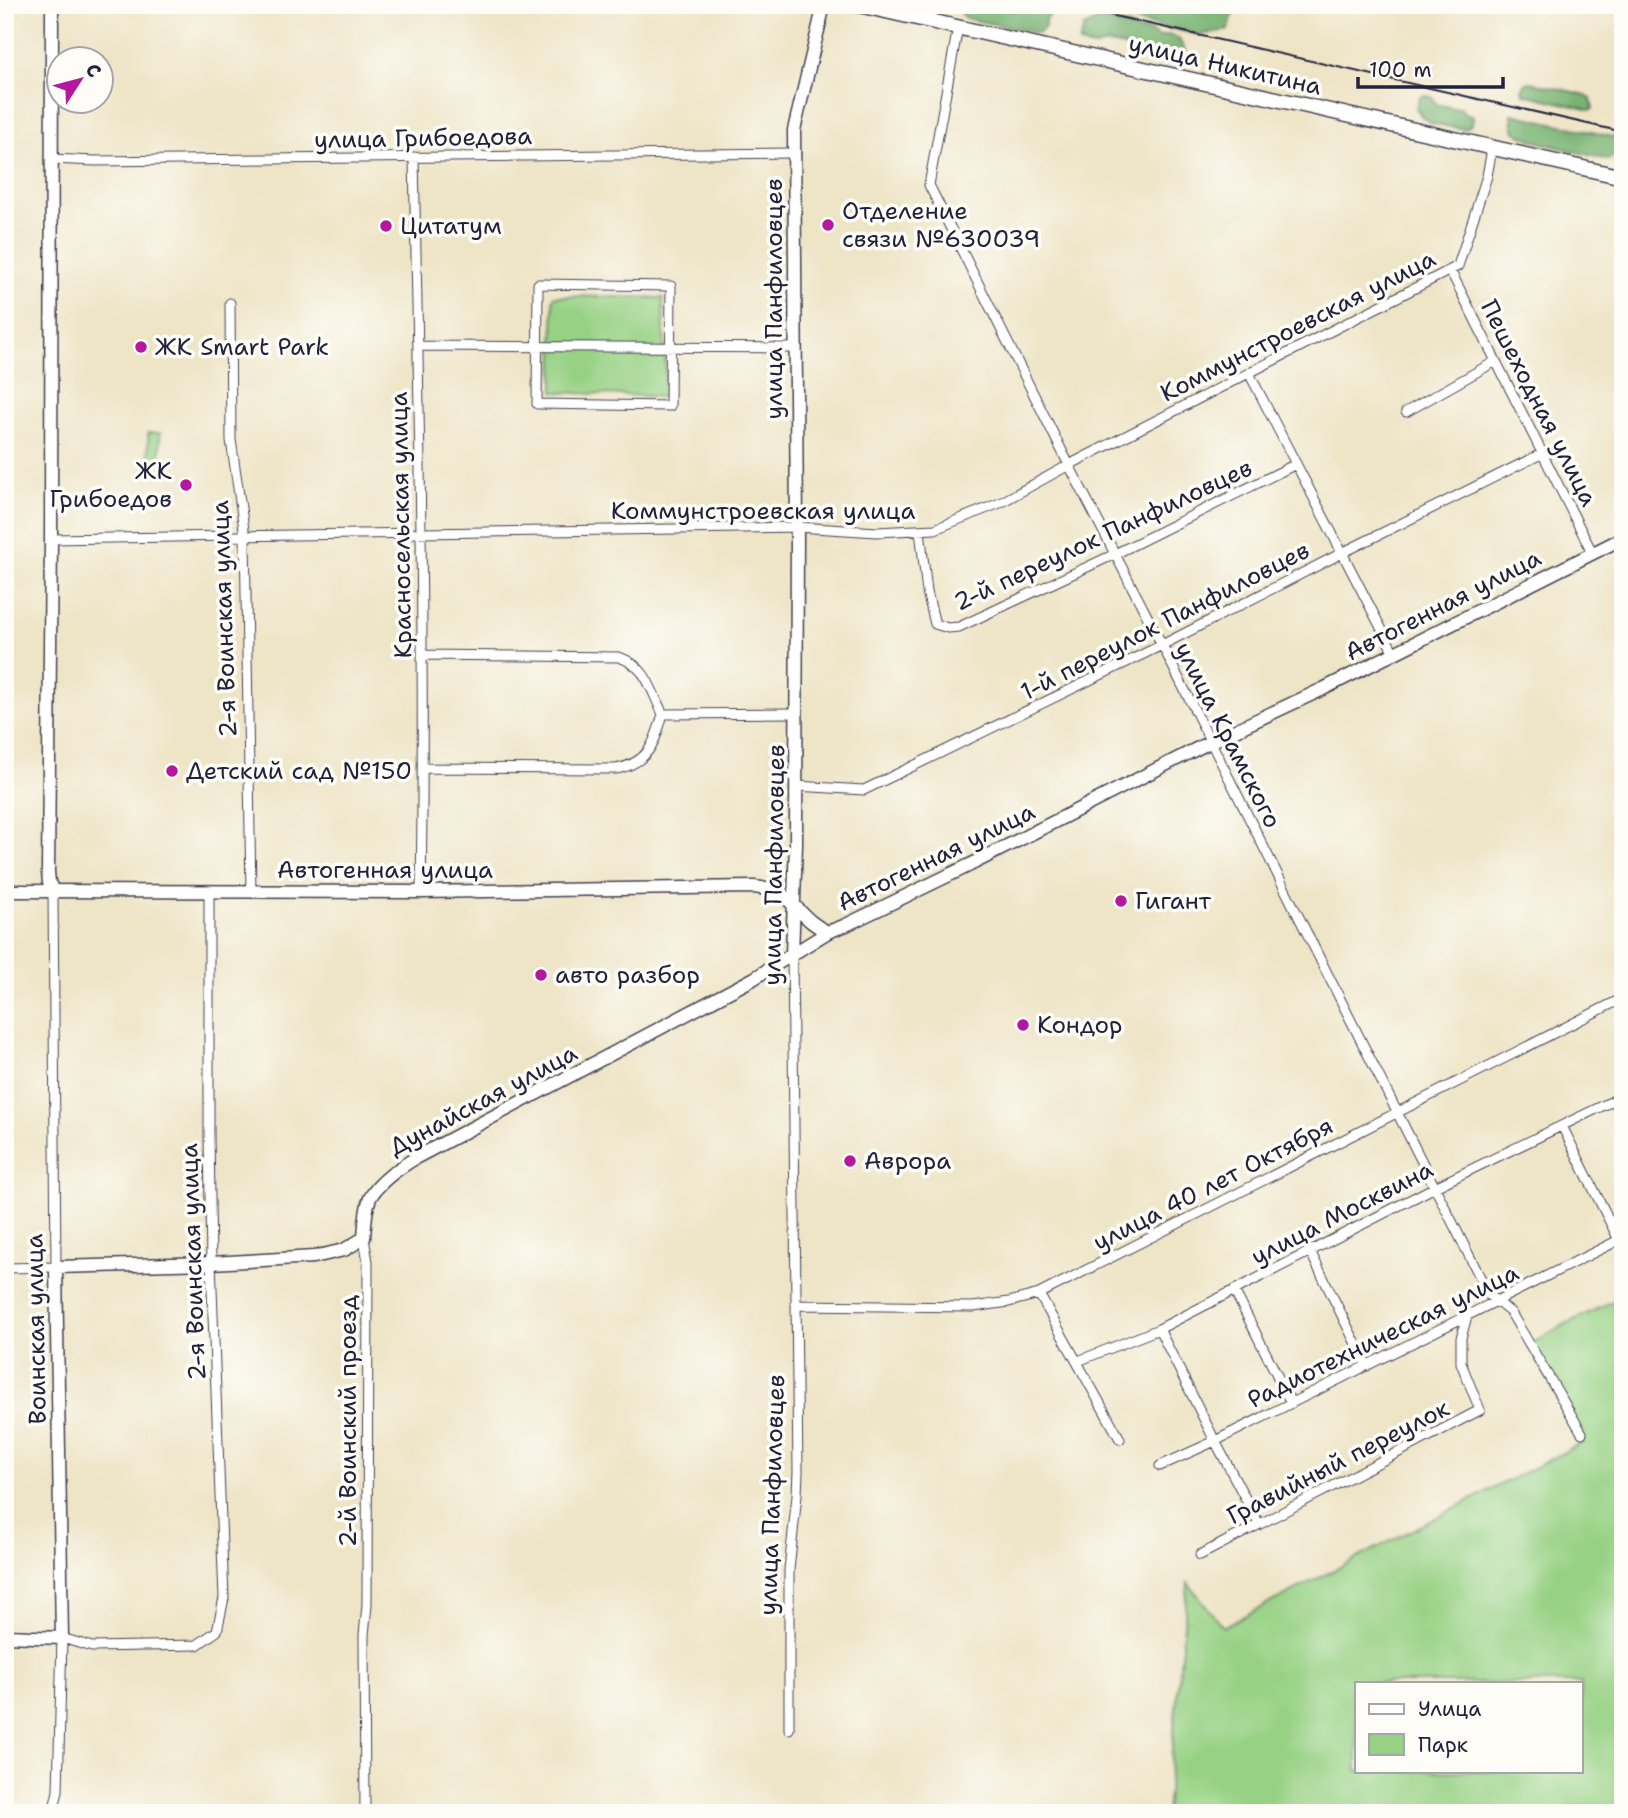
<svg xmlns="http://www.w3.org/2000/svg" width="1628" height="1818" font-family="'Shantell Sans',sans-serif">
  <rect width="100%" height="100%" fill="#fdfcf7"/>
  <filter id="ink" filterUnits="userSpaceOnUse"><feTurbulence type="fractalNoise" baseFrequency=".0143" numOctaves="2"/><feDisplacementMap in="SourceGraphic" scale="14" xChannelSelector="R" yChannelSelector="G"/><feConvolveMatrix kernelMatrix="1 2 1 2 8 2 1 2 1" color-interpolation-filters="sRGB"/></filter>
  <filter id="wash" filterUnits="userSpaceOnUse"><feTurbulence type="fractalNoise" baseFrequency=".00686" numOctaves="4" result="noise"/><feDisplacementMap in="SourceGraphic" scale="28" xChannelSelector="R" yChannelSelector="G"/><feGaussianBlur stdDeviation="1.57" result="paint"/><feColorMatrix in="noise" values="0 0 0 0 0 0 0 0 0 0 0 0 0 0 0 0 0 1.4 0 .05"/><feComposite in="paint" operator="in"/></filter>
  <g filter="url(#wash)">
    <rect width="100%" height="100%" fill="#eee4c6"/>
    <!-- green -->
    <path fill="#97d184" stroke="#5c7a60" stroke-width="2" fill-rule="evenodd" d="M555,296L663,298L666,397L554,392L553,298Z
      M160,433V461L149,462L148,433Z
      M1623,1296V1813H1166L1188,1583L1223,1627L1582,1443L1529,1345L1560,1327ZM1357,1683H1581V1771H1357Z"/>
    <!-- forest -->
    <path fill="#79b372" stroke="#4e6a56" stroke-width="2" d="M968,5H1006L1011,11C1021,4 1042,7 1054,11L1045,20V27L1039,33C1026,32 1018,28 1005,26C992,24 978,21 965,18L960,11Z
      M1081,5H1236L1228,30L1200,35L1093,12Z
      M1099,20L1130,26L1139,31L1148,30L1159,37L1169,35L1179,39L1186,53L1180,62H1168L1144,56L1122,46L1107,44L1094,47L1079,44L1084,27Z
      M1530,82L1582,94L1591,99L1593,109L1590,110L1524,94L1522,89L1525,84Z
      M1425,95L1433,98L1436,104L1454,108L1461,107L1463,112L1473,116L1472,124L1465,129L1433,124L1423,118L1416,108L1419,98Z
      M1512,114L1623,139V164L1621,157L1615,155L1608,160L1535,141L1515,132L1513,125Z"/>
  </g>
  <g filter="url(#ink)">
    <g fill="none" stroke-linecap="round" stroke-linejoin="round">
      <!-- minor casing -->
      <g stroke="#413f50" stroke-width="11">
        <path id="minor" d="M958,27L929,185L1069,465L1162,645L1489,1295L1511,1313L1582,1433
          M414,157C419,402 425,647 421,892
          M52,159L95,161L794,153
          M1450,270L1592,552
          M538,284L671,286L670,406L537,404Z
          M230,303L231,440L245,536L251,892
          M418,346L796,348
          M1249,373L1394,653
          M1406,412L1496,361
          M920,530L927,592L935,624L948,628L959,627L1115,554L1296,464
          M51,539L797,527L877,532L935,529L1000,503L1069,465L1458,266L1487,176L1492,149
          M422,655L619,657C648,667 650,689 663,714L797,713
          M423,768L616,769C649,763 655,742 663,714
          M796,786L864,790L1162,645L1342,553L1543,453
          M1562,1126L1619,1240
          M364,1238L368,1262L367,1605L364,1635L365,1813
          M1310,1251L1367,1366
          M5,1268L56,1267L53,891
          M1234,1290L1291,1403
          M1039,1294L1120,1439
          M796,1305L973,1307L1009,1302L1039,1294L1623,998
          M1159,1329L1215,1441L1259,1524
          M1078,1361L1159,1329L1435,1187L1623,1096
          M1160,1466L1215,1441L1623,1238
          M1200,1555L1480,1410L1461,1363V1338L1467,1316
          M789,1729V1570L797,1495L798,1471L792,955
          M53,1813L58,1791L62,1638L92,1647L197,1645L217,1631L224,1598L211,1263L209,1134V892"/>
      </g>
      <!-- tertiary casing -->
      <g stroke="#413f50" stroke-width="15">
        <path id="tertiary" d="M52,5L51,539L48,872L49,882L53,891
          M5,891L421,892L754,887C763,888 774,890 782,895C799,907 808,924 828,932L846,925L970,865L1210,742L1323,689L1623,538
          M792,955L796,844L797,527L794,130L824,5
          M5,1636L62,1638L56,1267L211,1263L314,1257L344,1250L364,1238C365,1225 365,1210 370,1198C379,1181 401,1167 417,1157L753,979L828,932"/>
      </g>
      <!-- primary casing -->
      <g stroke="#413f50" stroke-width="17">
        <path id="primary" d="M859,5L1623,177"/>
      </g>
      <!-- minor -->
      <use href="#minor" stroke="#fff" stroke-width="9"/>
      <!-- tertiary -->
      <use href="#tertiary" stroke="#fff" stroke-width="12"/>
      <!-- primary -->
      <use href="#primary" stroke="#fff" stroke-width="14"/>
      <!-- tram -->
      <path stroke="#22223b" stroke-width="2" d="M1066,5L1623,132"/>
    </g>
  </g>
  <!-- markers -->
  <g fill="#b5179e" stroke="#fdfcf7" stroke-width="2.5">
    <circle cx="828" cy="225" r="7"/>
    <circle cx="386" cy="226" r="7"/>
    <circle cx="141" cy="347" r="7"/>
    <circle cx="186" cy="485" r="7"/>
    <circle cx="172" cy="771" r="7"/>
    <circle cx="1121" cy="901" r="7"/>
    <circle cx="541" cy="975" r="7"/>
    <circle cx="1023" cy="1025" r="7"/>
    <circle cx="850" cy="1161" r="7"/>
  </g>
  <g text-anchor="middle" dominant-baseline="central" stroke-width="7" stroke-linejoin="round" paint-order="stroke">
    <!-- street labels -->
    <g font-size="24" fill="#22223b" stroke="#fdfcf7">
      <text transform="translate(1225 65) rotate(13)">улица Никитина</text>
      <text transform="translate(423 138) rotate(-1)">улица Грибоедова</text>
      <text transform="translate(774 299) rotate(-90)">улица Панфиловцев</text>
      <text transform="translate(1298 326) rotate(-27)">Коммунстроевская улица</text>
      <text transform="translate(1539 403) rotate(63)">Пешеходная улица</text>
      <text x="763" y="511">Коммунстроевская улица</text>
      <text transform="translate(401 525) rotate(-91)">Красносельская улица</text>
      <text transform="translate(1103 535) rotate(-25)">2-й переулок Панфиловцев</text>
      <text transform="translate(1443 605) rotate(-27)">Автогенная улица</text>
      <text transform="translate(224 619) rotate(-92)">2-я Воинская улица</text>
      <text transform="translate(1165 621) rotate(-27)">1-й переулок Панфиловцев</text>
      <text transform="translate(1228 735) rotate(63)">улица Крамского</text>
      <text transform="translate(936 857) rotate(-26)">Автогенная улица</text>
      <text transform="translate(774 865) rotate(-89)">улица Панфиловцев</text>
      <text x="385" y="870">Автогенная улица</text>
      <text transform="translate(483 1100) rotate(-28)">Дунайская улица</text>
      <text transform="translate(1213 1184) rotate(-27)">улица 40 лет Октября</text>
      <text transform="translate(1342 1213) rotate(-27)">улица Москвина</text>
      <text transform="translate(193 1262) rotate(-92)">2-я Воинская улица</text>
      <text transform="translate(36 1329) rotate(-91)">Воинская улица</text>
      <text transform="translate(1383 1336) rotate(-26)">Радиотехническая улица</text>
      <text transform="translate(348 1421) rotate(-90)">2-й Воинский проезд</text>
      <text transform="translate(1338 1462) rotate(-27)">Гравийный переулок</text>
      <text transform="translate(772 1495) rotate(-88)">улица Панфиловцев</text>
    </g>
    <!-- poi labels -->
    <g font-size="24" fill="#22223b" stroke="#fdfcf7" text-anchor="start">
      <text x="842" y="211">Отделение<tspan x="842" dy="28">связи №630039</tspan></text>
      <text x="400" y="226">Цитатум</text>
      <text x="155" y="347">ЖК Smart Park</text>
      <text x="172" y="471" text-anchor="end">ЖК<tspan x="172" dy="28">Грибоедов</tspan></text>
      <text x="186" y="771">Детский сад №150</text>
      <text x="1135" y="901">Гигант</text>
      <text x="555" y="975">авто разбор</text>
      <text x="1037" y="1025">Кондор</text>
      <text x="864" y="1161">Аврора</text>
    </g>
  </g>
  <!-- margin -->
  <rect width="1628" height="1818" fill="none" stroke="#fdfcf7" stroke-width="28"/>
  <!-- legend -->
  <rect x="1355" y="1682" width="228" height="91" fill="#fdfcf7" stroke="#a5a5ac" stroke-width="2"/>
  <rect x="1369" y="1704" width="35" height="10" fill="#ffffff" stroke="#a5a5ac" stroke-width="2"/>
  <text x="1418" y="1716" font-size="21" fill="#22223b">Улица</text>
  <rect x="1369" y="1734" width="35" height="21" fill="#97d184" stroke="#a5a5ac" stroke-width="2"/>
  <text x="1418" y="1752" font-size="21" fill="#22223b">Парк</text>
  <!-- north arrow -->
  <g transform="translate(80 80) rotate(54)"><circle r="33" fill="#fdfcf7" stroke="#a5a5ac" stroke-width="2"/>
  <path d="M0-5L12 26L0 18L-12 26Z" fill="#b5179e"/>
  <text y="-10" font-size="19" font-weight="bold" text-anchor="middle" fill="#22223b">С</text>
  </g>
  <!-- scale -->
  <path d="M1358 77v10h145v-10" fill="none" stroke="#22223b" stroke-width="3.5"/>
  <text x="1369" y="77" font-size="21" fill="#22223b" stroke="#fdfcf7" stroke-width="5" paint-order="stroke">100 m</text>
</svg>
